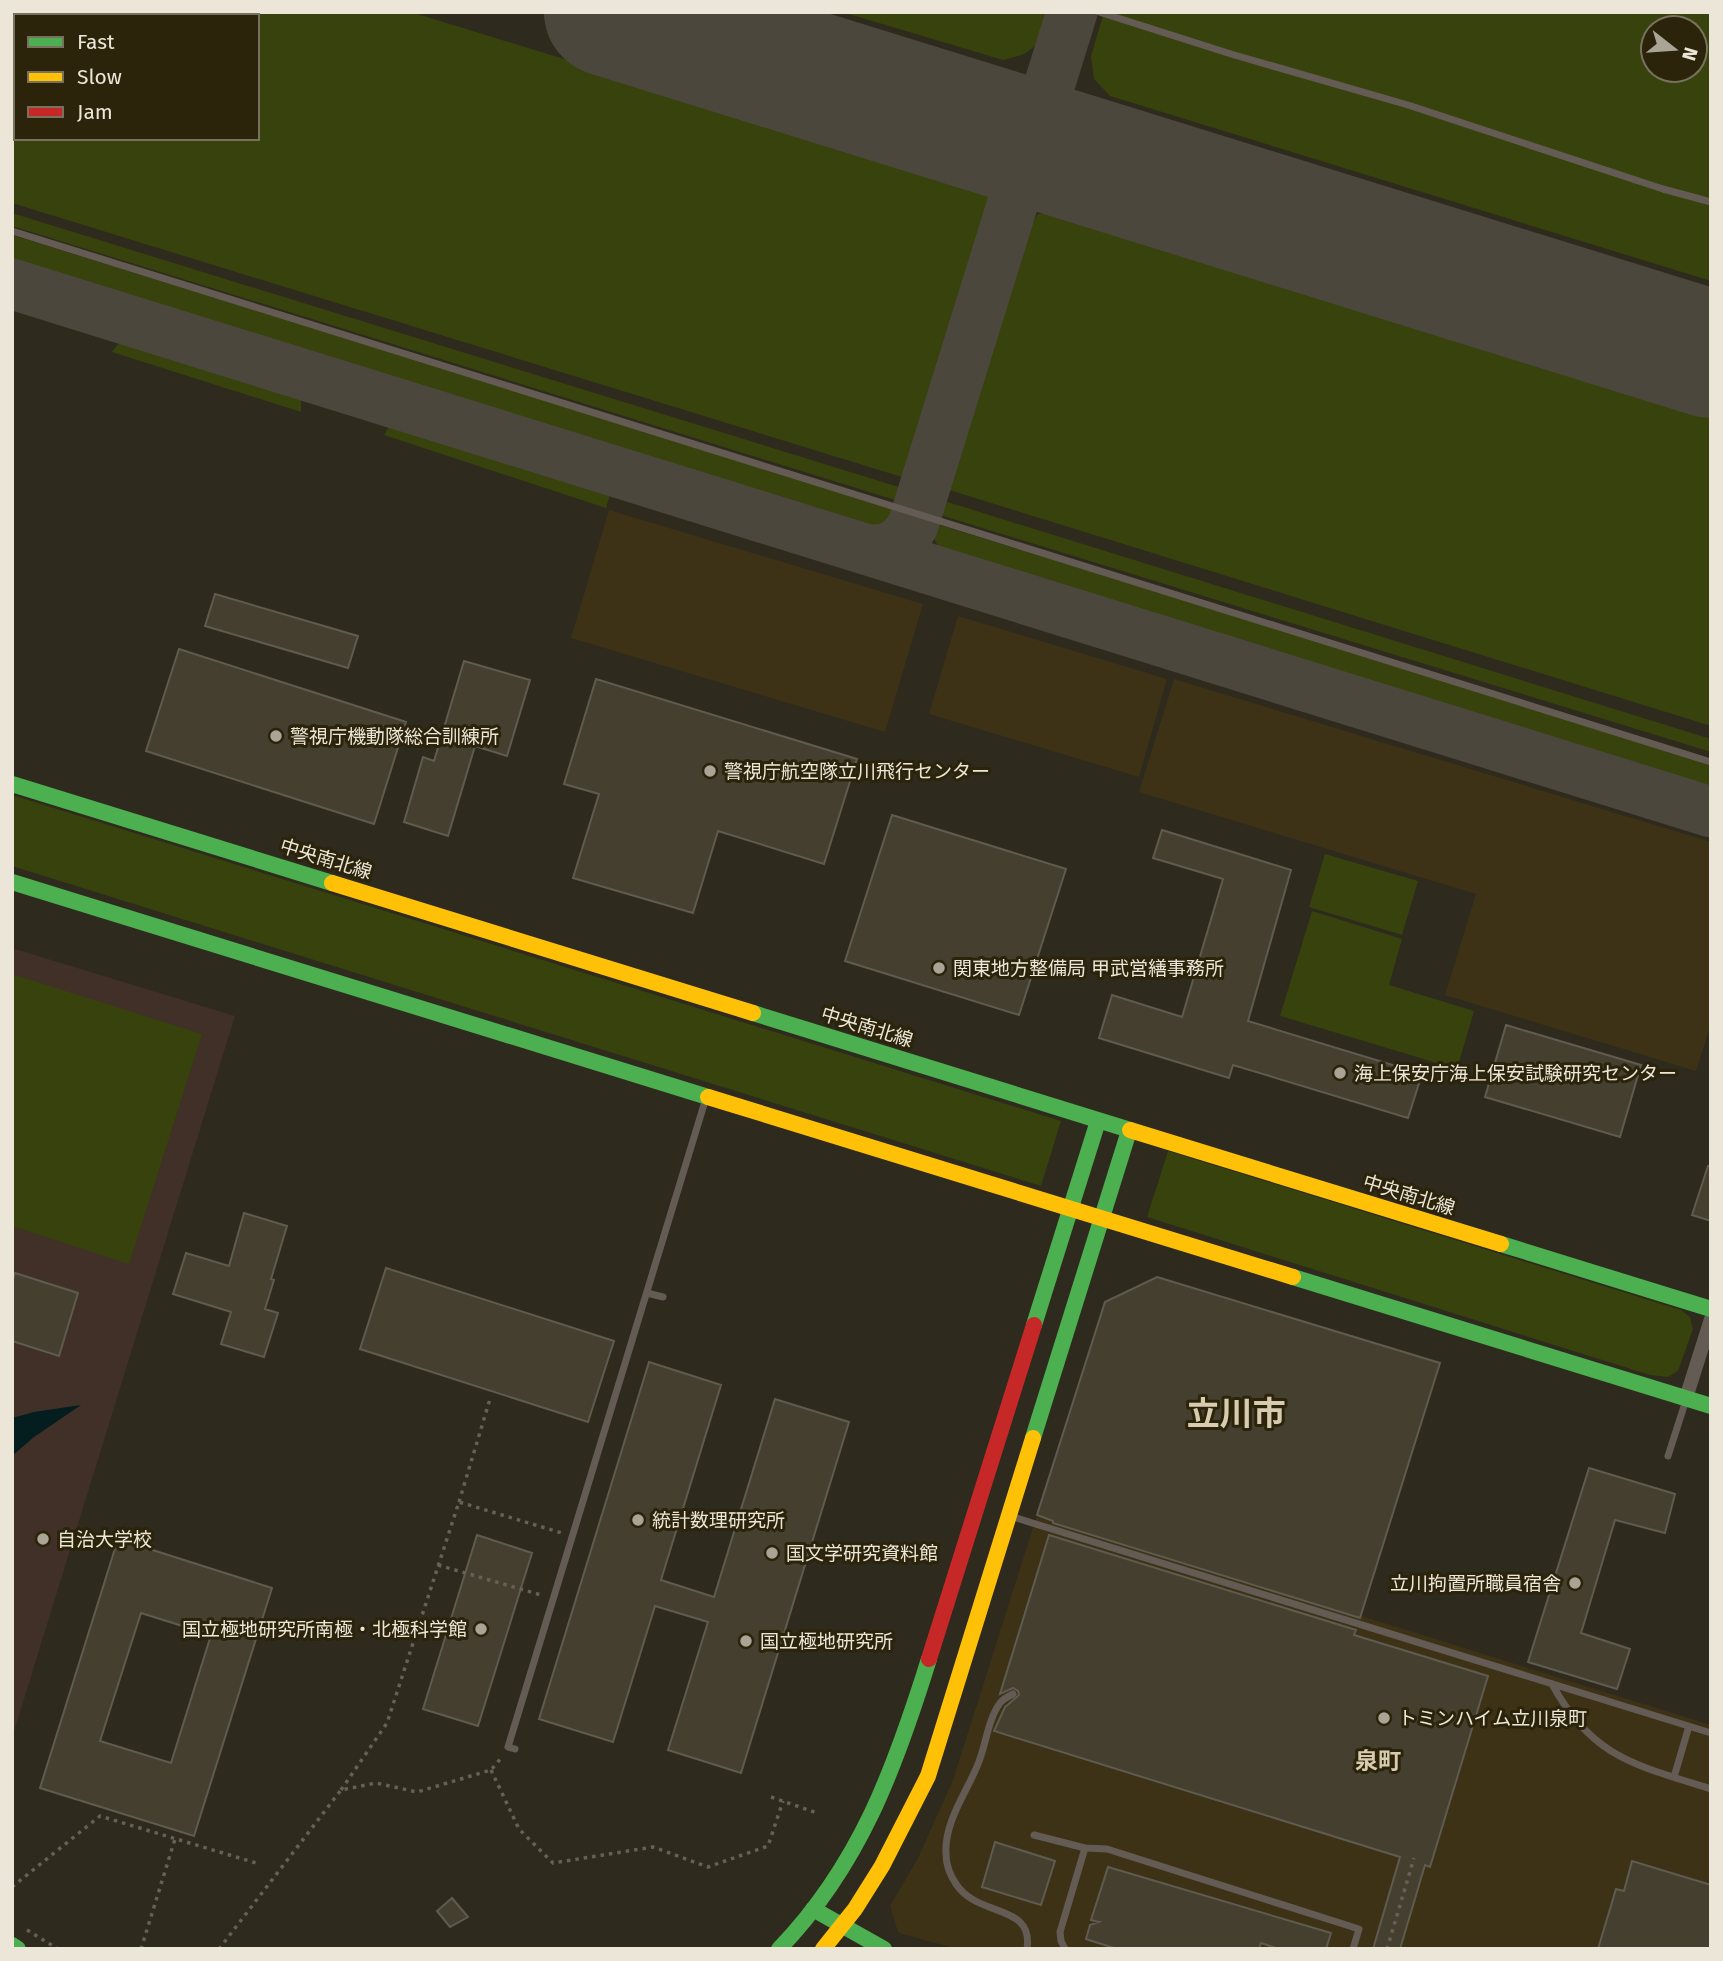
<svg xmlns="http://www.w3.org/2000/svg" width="1723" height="1961" font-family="'Fira Sans','Noto Sans JP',sans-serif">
  <rect width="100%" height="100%" fill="#2e2a1d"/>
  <!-- built -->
  <path fill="#3d3215" d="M609,510L923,604L885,732L571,638Z
    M958,616L1167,679L1139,777L929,714Z
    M1174,679L1711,842V1024L1696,1071L1445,995L1476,894L1139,792Z
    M1037,1515L1711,1725V1949H958L902,1934L898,1932L890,1906L918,1858L953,1780Z"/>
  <!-- education -->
  <path fill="#403027" d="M12,948L235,1016L12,1738Z"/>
  <!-- green -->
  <path fill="#38420c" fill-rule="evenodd" d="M12,12H411L983,188C997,198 999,205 997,222L918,482L12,203ZM16,16H257V138H16Z
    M842,12H1048C1039,44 1037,53 1003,60Z
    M1104,12H1711V281L1110,96L1094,79L1091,56ZM1653,28H1695V70H1653Z
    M1055,212L1711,414V726L946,489L1022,239L1038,214Z
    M12,213L915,492L911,505L12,226Z
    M12,235L908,513C902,529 894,535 877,533L12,266Z
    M140,335L292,383L301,397V412L112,352L120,342Z
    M404,416L613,485L606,508L384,435L389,426Z
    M941,500L1711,739V752L937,514Z
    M933,523L1711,763V791L951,555C936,546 932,541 933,523Z
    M1174,653L1235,673L1231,688L1169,668Z
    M1255,678L1330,701L1325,717L1250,693Z
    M1346,706L1421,730L1416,745L1341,720Z
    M1437,734L1512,756L1507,774L1432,751Z
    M1531,762L1607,787L1601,802L1526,778Z
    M12,795L1061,1121L1041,1186L12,866Z
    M1325,854L1418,881L1402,935L1309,907Z
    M1312,911L1402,939L1389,985L1474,1011L1457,1069L1280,1016Z
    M12,974L202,1034L129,1264L12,1226Z
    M1168,1151L1681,1310L1690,1317L1693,1329L1678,1371L1668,1377L1650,1375L1147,1217Z"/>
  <!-- water -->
  <path fill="#041d1f" d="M81,1405L34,1437L12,1456V1418L34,1412Z"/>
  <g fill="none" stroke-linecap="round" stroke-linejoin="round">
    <!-- taxiway -->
    <path stroke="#4c473c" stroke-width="51" d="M12,284L1711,812
      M869,550C890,551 903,543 913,525L1072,12"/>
    <!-- runway -->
    <path stroke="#4c473c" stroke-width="128" d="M608,12L1711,354"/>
  </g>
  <!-- building -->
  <path fill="#443f2f" stroke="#5f5b50" stroke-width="2" fill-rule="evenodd" d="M215,594L358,636L348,668L205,626Z
    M179,649L406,722L374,824L146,751Z
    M464,661L530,680L507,756L475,746L448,836L404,822L423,757L434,761Z
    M596,679L857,759L824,864L718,831L693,913L573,878L599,794L564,784Z
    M892,815L1066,869L1019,1015L845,961Z
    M1162,830L1291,870L1248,1021L1422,1074L1408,1118L1233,1065L1229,1078L1099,1038L1112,995L1182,1017L1223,879L1153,858Z
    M1506,1025L1641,1065L1620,1137L1485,1097Z
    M1708,1166H1711V1221L1692,1215Z
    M244,1213L287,1226L271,1279L274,1280L265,1309L278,1313L264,1357L221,1344L231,1312L173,1294L186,1253L229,1266Z
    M386,1268L614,1341L588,1422L360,1349Z
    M15,1273L78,1293L59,1356L12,1341V1283Z
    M1157,1277L1440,1363L1360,1618L1053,1523V1521L1037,1515L1105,1302Z
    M649,1362L721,1385L661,1580L714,1597L775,1399L849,1422L741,1773L668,1750L708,1622L655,1606L613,1742L539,1719Z
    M1589,1468L1675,1494L1665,1533L1615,1520L1581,1633L1630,1649L1617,1689L1528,1662Z
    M477,1535L532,1553L478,1726L423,1709Z
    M1049,1535L1356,1630L1354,1635L1488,1676L1430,1867L1425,1865L1400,1949H1373L1400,1857L994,1731L1005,1707L1019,1695L1018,1691L1013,1688L1000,1694Z
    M118,1539L272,1588L194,1836L40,1788ZM141,1613L211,1635L171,1763L100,1741Z
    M995,1842L1055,1861L1041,1905L982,1887Z
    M1632,1861L1711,1885V1949H1598L1616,1889L1624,1891Z
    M1108,1867L1331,1933L1326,1949H1279L1261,1943L1259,1949H1117L1086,1939L1090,1925L1099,1922L1091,1920Z
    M452,1898L468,1917L450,1927L437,1911Z"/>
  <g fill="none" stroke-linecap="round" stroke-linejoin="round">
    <!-- path -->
    <path stroke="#666059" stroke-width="3.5" stroke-dasharray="3.5 5" stroke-linecap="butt" d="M459,1502L490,1399
      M438,1565L541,1595
      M491,1770L519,1829L553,1863L653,1847L708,1867L768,1846L783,1801
      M341,1790L387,1723L459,1502L562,1533
      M771,1797L817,1813
      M12,1887L100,1816L256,1863
      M27,1930L58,1949
      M141,1949L175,1839
      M219,1949L341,1790L376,1783L417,1792L491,1770L502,1757
      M1387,1949L1414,1858"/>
    <!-- lane -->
    <path stroke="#635b54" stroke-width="7" d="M1099,12L1231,54L1408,105L1663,189L1711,202
      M12,231L1711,762
      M647,1293L663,1297
      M1668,1456L1686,1400
      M1013,1517L1711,1733
      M1552,1684C1592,1758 1636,1765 1711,1789
      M1013,1694C1009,1696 1003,1699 1000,1703C988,1719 986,1745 978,1764C967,1792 944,1822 946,1854C946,1864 950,1875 956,1884C978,1918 1034,1903 1027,1949
      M515,1749L508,1747L706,1098
      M1674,1777L1689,1726
      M1034,1835L1085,1848L1107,1849L1359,1929L1353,1949
      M1065,1949L1061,1941L1060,1932L1085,1848"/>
    <!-- street -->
    <path stroke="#635b54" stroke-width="14" d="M1686,1398L1711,1319"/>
    <!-- fast -->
    <path stroke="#4caf50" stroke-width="16" d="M12,784L332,883
      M12,882L708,1097
      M753,1013L1130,1130
      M1501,1244L1711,1309
      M1293,1277L1711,1406
      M1034,1325L1098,1121
      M1033,1438L1129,1131
      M813,1909L884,1949
      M12,1945L18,1949
      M779,1949C860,1865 895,1768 929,1659"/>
    <!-- slow -->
    <path stroke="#ffc107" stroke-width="16" d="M332,883L753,1013
      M708,1097L1293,1277
      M1130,1130L1501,1244
      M823,1949L855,1909L882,1866L928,1776L1033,1438"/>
    <!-- jam -->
    <path stroke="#c62828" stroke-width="16" d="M929,1659L1034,1325"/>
  </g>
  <!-- markers -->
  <g fill="#a9a496" stroke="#2c230b" stroke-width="2.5">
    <circle cx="276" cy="736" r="7"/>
    <circle cx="710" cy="771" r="7"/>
    <circle cx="939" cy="968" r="7"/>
    <circle cx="1340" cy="1073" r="7"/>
    <circle cx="638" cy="1520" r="7"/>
    <circle cx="43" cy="1539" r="7"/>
    <circle cx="772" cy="1553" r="7"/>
    <circle cx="1575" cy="1583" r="7"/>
    <circle cx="481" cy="1629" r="7"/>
    <circle cx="746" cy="1641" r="7"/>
    <circle cx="1384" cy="1718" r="7"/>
  </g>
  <g text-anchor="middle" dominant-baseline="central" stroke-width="6" stroke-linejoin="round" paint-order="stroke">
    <!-- poi labels -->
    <g font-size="19" fill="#ebe6d7" stroke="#2c230b" text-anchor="start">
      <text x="290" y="736">警視庁機動隊総合訓練所</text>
      <text x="724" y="771">警視庁航空隊立川飛行センター</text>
      <text x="953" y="968">関東地方整備局 甲武営繕事務所</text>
      <text x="1354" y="1073">海上保安庁海上保安試験研究センター</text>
      <text x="652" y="1520">統計数理研究所</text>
      <text x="57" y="1539">自治大学校</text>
      <text x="786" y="1553">国文学研究資料館</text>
      <text x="1561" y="1583" text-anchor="end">立川拘置所職員宿舎</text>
      <text x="467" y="1629" text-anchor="end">国立極地研究所南極・北極科学館</text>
      <text x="760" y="1641">国立極地研究所</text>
      <text x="1398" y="1718">トミンハイム立川泉町</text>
    </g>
    <!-- street labels -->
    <g font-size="19" fill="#ebe6d7" stroke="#2c230b">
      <text transform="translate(326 859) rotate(17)">中央南北線</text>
      <text transform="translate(867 1027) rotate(17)">中央南北線</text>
      <text transform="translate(1409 1195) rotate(17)">中央南北線</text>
    </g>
    <!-- quarter labels -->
    <g font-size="23" font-weight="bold" fill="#d8ccb0" stroke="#2c230b">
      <text x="1378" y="1761">泉町</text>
    </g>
    <!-- town labels -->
    <g font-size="33" font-weight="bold" fill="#d8ccb0" stroke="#2c230b">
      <text x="1236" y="1414">立川市</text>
    </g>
  </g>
  <!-- border -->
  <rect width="1723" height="1961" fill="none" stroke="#ebe6d7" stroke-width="28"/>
  <!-- legend -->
  <rect x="14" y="14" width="245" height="126" fill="#2c230b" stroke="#78715d" stroke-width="2"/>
  <rect x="28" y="37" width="35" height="10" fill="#4caf50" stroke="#78715d" stroke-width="2"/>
  <text x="77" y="49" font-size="21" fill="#ebe6d7">Fast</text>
  <rect x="28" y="72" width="35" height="10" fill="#ffc107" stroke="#78715d" stroke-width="2"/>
  <text x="77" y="84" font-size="21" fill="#ebe6d7">Slow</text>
  <rect x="28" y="107" width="35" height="10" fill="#c62828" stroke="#78715d" stroke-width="2"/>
  <text x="77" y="119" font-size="21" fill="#ebe6d7">Jam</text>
  <!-- north arrow -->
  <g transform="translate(1674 49) rotate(107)"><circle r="33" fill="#2c230b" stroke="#78715d" stroke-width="2"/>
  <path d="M0-5L12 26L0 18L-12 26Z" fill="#a9a496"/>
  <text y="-10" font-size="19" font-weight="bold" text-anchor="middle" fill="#ebe6d7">N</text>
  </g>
</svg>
